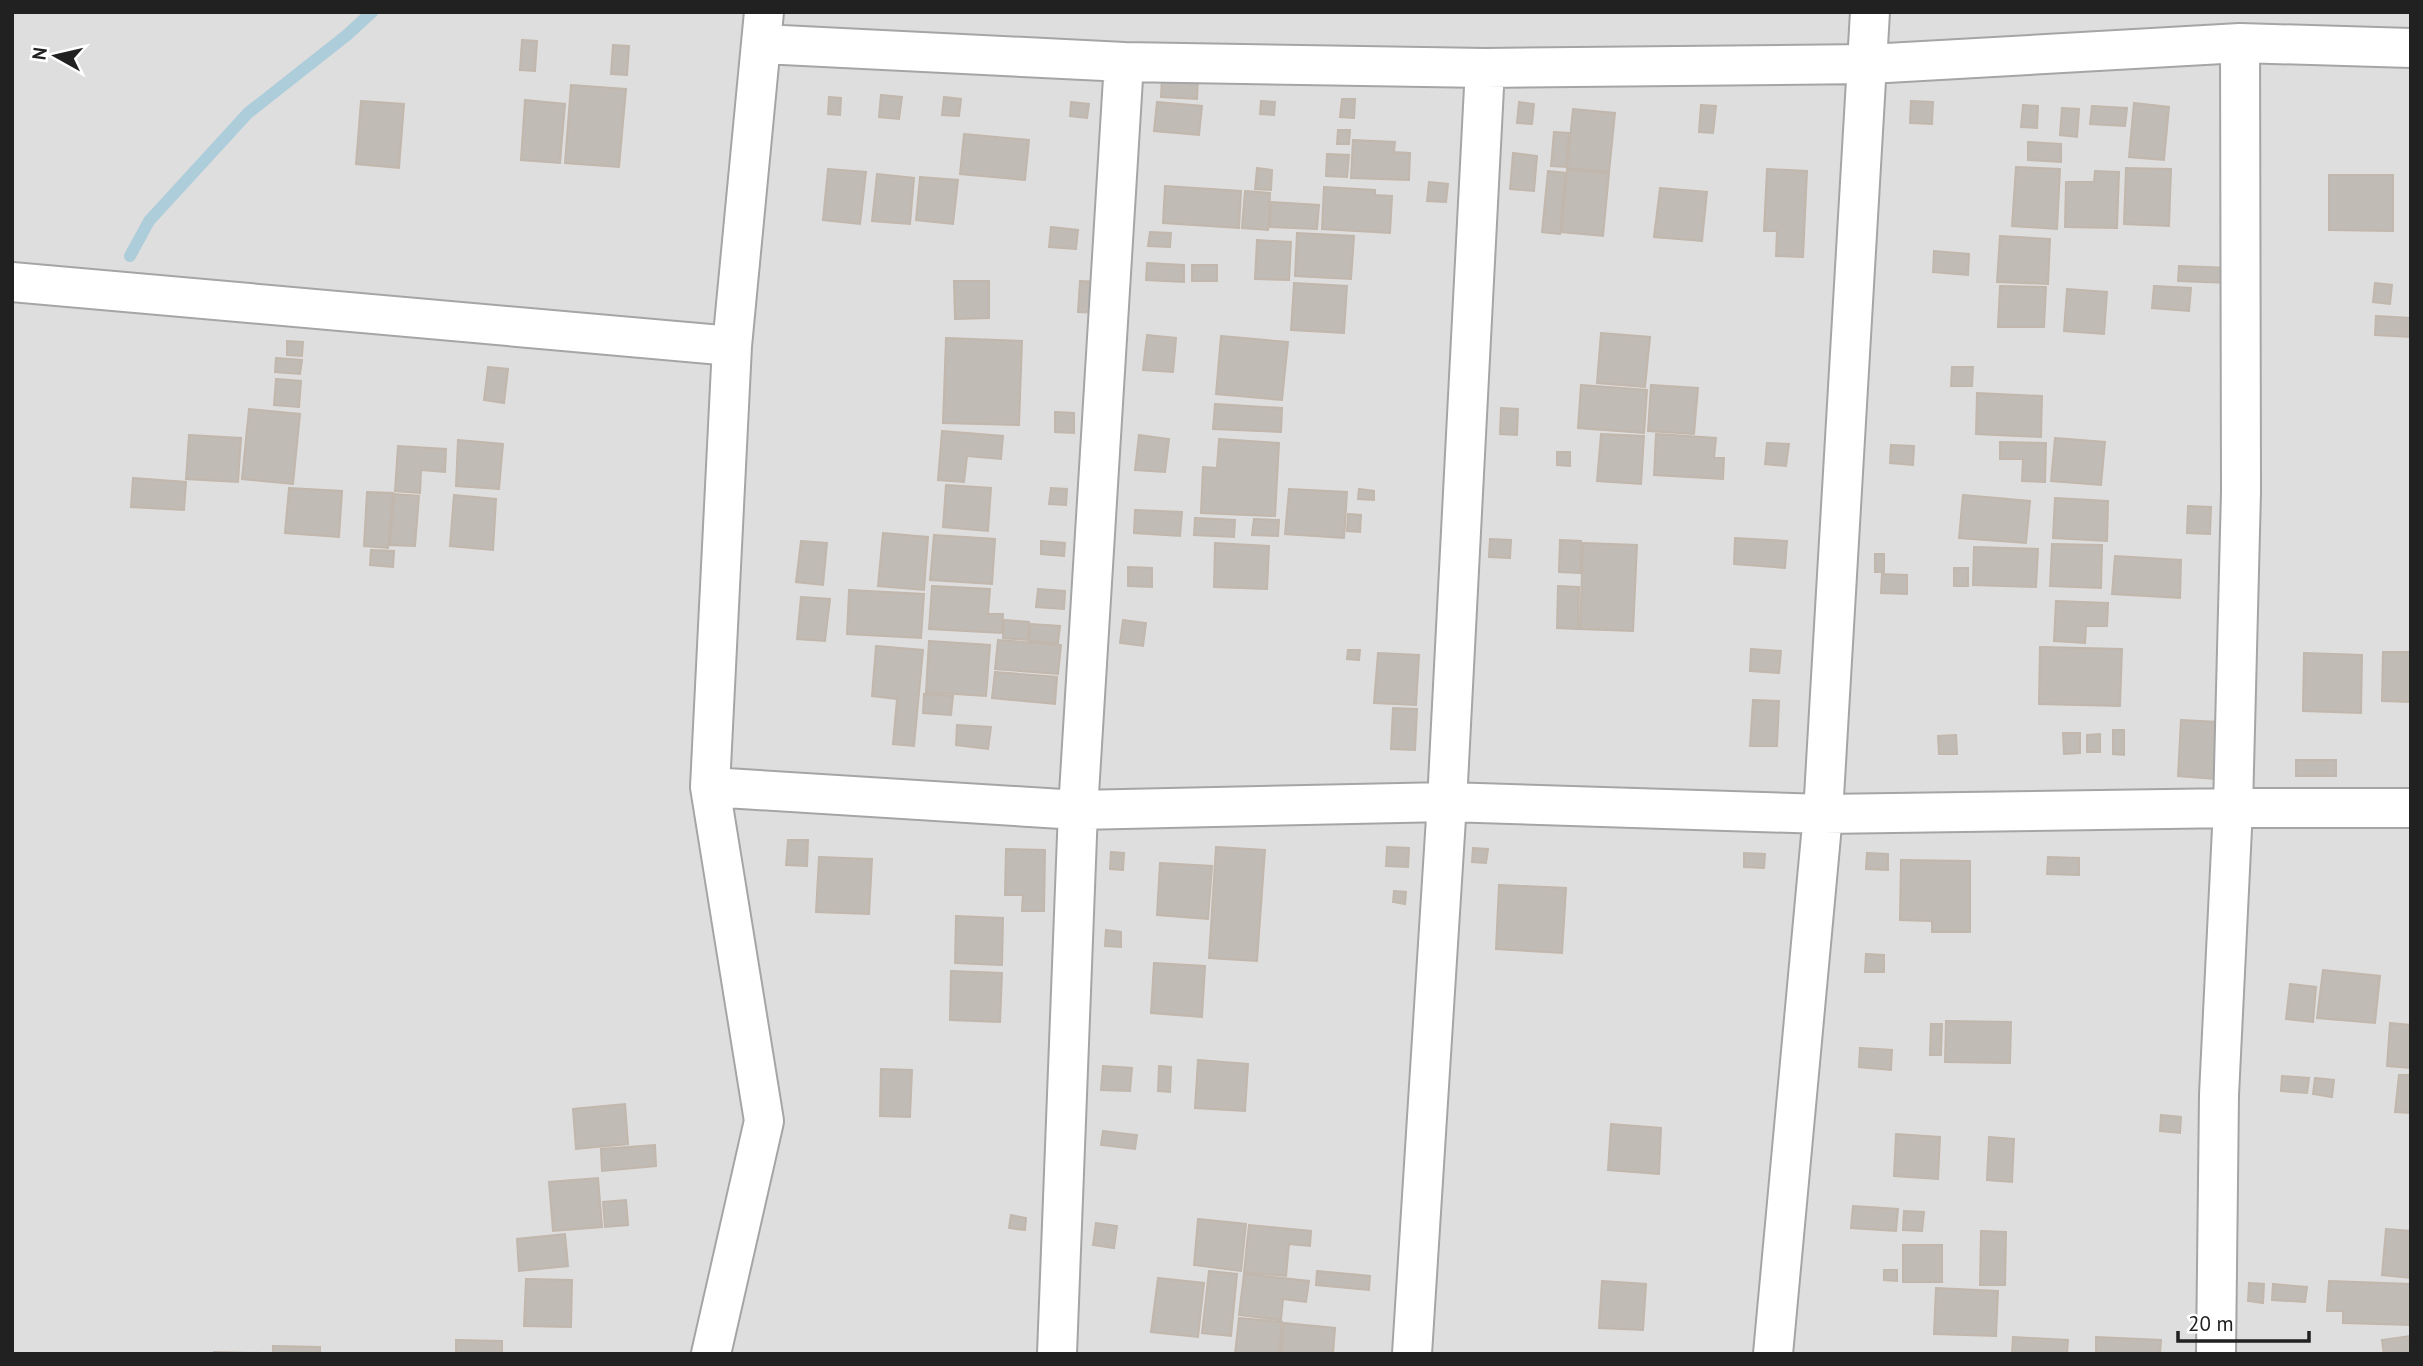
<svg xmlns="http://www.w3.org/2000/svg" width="2423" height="1366" font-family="'PT Sans',sans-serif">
  <rect width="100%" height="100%" fill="#f1eee9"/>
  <!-- residential -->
  <path fill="#dfdede" d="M12,12H2411V1354H12Z"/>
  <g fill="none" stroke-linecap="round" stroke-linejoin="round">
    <!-- stream -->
    <path stroke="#adcdda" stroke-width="12" d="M130,256L149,221L248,113L347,35L372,12"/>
  </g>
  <!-- building -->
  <path fill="#c1bbb5" stroke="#c1b7ac" stroke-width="2" d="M522,40L537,41L535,71L520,70Z
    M613,45L629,46L627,75L611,74Z
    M1162,76L1198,78L1197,99L1161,97Z
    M571,85L626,89L619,167L565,163Z
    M881,95L902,97L899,119L879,117Z
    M829,97L841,98L840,115L828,114Z
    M944,97L961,99L959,116L942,115Z
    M1342,99H1355L1354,118L1340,117Z
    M525,100L565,104L560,163L521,160Z
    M361,101L404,104L399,168L356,164Z
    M1261,101L1275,102L1274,115L1260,114Z
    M1911,101L1933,102L1932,124L1910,123Z
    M1071,102L1089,104L1087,118L1070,116Z
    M1157,102L1202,106L1199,135L1154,131Z
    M1519,102L1534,104L1532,124L1517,123Z
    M2134,103L2169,107L2164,160L2129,157Z
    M1701,105L1716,106L1713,133L1699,132Z
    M2023,105L2038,106L2037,128L2021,127Z
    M2092,106L2127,108L2125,126L2090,124Z
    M2062,108L2079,109L2077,137L2060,135Z
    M1573,109L1615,113L1609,172L1567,168Z
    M1338,130H1350L1349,144H1337Z
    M1554,132L1569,133L1566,167L1551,166Z
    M964,134L1029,140L1025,180L960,174Z
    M1353,140L1395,142L1394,152L1410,153L1409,180L1351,178Z
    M2028,142L2061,144V162L2028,160Z
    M1513,153L1537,156L1534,191L1510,189Z
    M1327,154L1349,155L1347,177L1326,176Z
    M2016,167L2060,169L2057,229L2012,226Z
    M1257,168L1272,170L1271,190L1255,189Z
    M2126,168L2171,169L2169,226L2124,224Z
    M828,169L866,172L860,224L823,220Z
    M1567,169L1609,173L1603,236L1561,232Z
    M1767,169L1807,171L1803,257L1776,256L1777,231H1764Z
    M1548,171L1566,173L1560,234L1542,232Z
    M2095,171L2119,172L2117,228L2065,227L2066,182H2094Z
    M877,174L914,178L910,224L872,221Z
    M2329,175H2393V231L2329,230Z
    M920,177L958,180L953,224L916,220Z
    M1429,182L1448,184L1446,202L1427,201Z
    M1165,186L1241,191L1239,228L1163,223Z
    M1324,187L1375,190V195L1392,196L1390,233L1322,229Z
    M1660,188L1707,192L1702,241L1654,237Z
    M1245,191L1270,193L1268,230L1242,228Z
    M1271,202L1319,205L1317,229L1270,227Z
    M1051,227L1078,230L1076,249L1049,247Z
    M1150,232L1171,233L1170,247L1148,246Z
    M1297,233L1354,236L1351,279L1295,276Z
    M2000,236L2050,239L2048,284L1997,282Z
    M1257,240L1291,242L1289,280L1255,279Z
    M1934,251L1969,254L1968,275L1933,272Z
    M1147,263L1184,265V282L1146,280Z
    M1192,265H1217V281H1192Z
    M2179,266L2230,268V283L2178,281Z
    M954,281H989V318L955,319Z
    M1080,281L1103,282L1102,313L1078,312Z
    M1294,283L1347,286L1344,333L1291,330Z
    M2375,283L2392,285L2390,304L2373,302Z
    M2000,286L2046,287L2044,327H1998Z
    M2154,286L2191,288L2189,311L2152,308Z
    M2067,289L2107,292L2104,334L2064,331Z
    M2376,316L2411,318V337L2375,335Z
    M1601,333L1650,337L1645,387L1597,383Z
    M1147,335L1176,338L1173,372L1143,370Z
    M1221,336L1288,342L1282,400L1216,394Z
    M946,338L1022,341L1019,425L943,423Z
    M287,341L303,342L302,356L287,355Z
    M276,358L302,360L300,374L275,372Z
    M488,367L508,369L504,403L484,400Z
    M1952,367H1973L1972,386H1951Z
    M276,379L301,381L299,407L274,405Z
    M1581,385L1647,390L1644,433L1578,428Z
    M1651,385L1698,388L1694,434L1648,431Z
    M1977,393L2042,396L2041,437L1976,434Z
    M1215,404L1282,408L1281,432L1213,429Z
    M1501,408L1518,409L1517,435L1500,434Z
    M249,409L300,414L293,484L242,479Z
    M1055,412L1074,413V433L1055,432Z
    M942,431L1003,436L1001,459L967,456L964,482L938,480Z
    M1601,434L1644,436L1641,484L1597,481Z
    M1656,434L1716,438L1714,458H1724L1723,479L1654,475Z
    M189,435L241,438L238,482L186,479Z
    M1139,435L1169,439L1165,472L1135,470Z
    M2055,438L2105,442L2101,485L2051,481Z
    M1219,439L1279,443L1275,516L1201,513L1203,467L1217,468Z
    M458,440L503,444L499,489L456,486Z
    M2000,442L2046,443L2045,482L2022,481L2023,459H2000Z
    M1767,443L1789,444L1786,466L1765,464Z
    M1891,445L1914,446L1913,465L1890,463Z
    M398,446L446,449L445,472L421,470L420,493L395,491Z
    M1557,452H1570V466L1557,465Z
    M133,478L186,482L184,510L131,507Z
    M946,485L991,488L988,531L943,527Z
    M289,488L342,491L339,537L285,533Z
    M1051,488L1067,489L1066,505L1049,504Z
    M1289,489L1347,492L1344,538L1285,534Z
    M1359,489L1374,491V500L1358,499Z
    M367,492L393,493L388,548L364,546Z
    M394,494L419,496L415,546L390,545Z
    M454,495L496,499L493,550L450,546Z
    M1963,495L2030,501L2026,543L1959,538Z
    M2055,498L2108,501L2107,541L2053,538Z
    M2188,506L2211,507L2210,534L2187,533Z
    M1135,510L1182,512L1180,536L1134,533Z
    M1348,514L1361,515L1360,532L1347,531Z
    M1195,518L1235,520L1234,537L1194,535Z
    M1254,519L1279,520L1278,536L1252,535Z
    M883,533L928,537L924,590L878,586Z
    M934,535L995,539L992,584L930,580Z
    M1735,538L1787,541L1785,568L1734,564Z
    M1490,539L1511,540L1510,558L1489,557Z
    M1560,540L1581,541L1580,573L1559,572Z
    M801,541L827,543L823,585L796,582Z
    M1041,541L1065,543L1064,556L1041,554Z
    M1215,543L1269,546L1267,589L1214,587Z
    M1583,543L1637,545L1633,631L1580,629Z
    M2052,544L2102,545L2101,588L2050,586Z
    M1974,547L2038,549L2036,587L1973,585Z
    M371,550L394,551L393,567L370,565Z
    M1875,554H1884V572H1875Z
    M2115,556L2181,560L2180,598L2112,594Z
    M1128,567L1152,568V587L1128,586Z
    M1954,568H1968V586H1954Z
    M1882,574L1907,575V594L1881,593Z
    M932,586L990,589L988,614H1003L1002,633L929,629Z
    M1558,586L1579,587L1578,629L1557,628Z
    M1038,589L1065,591L1064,609L1036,607Z
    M849,590L924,594L921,638L847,634Z
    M801,597L830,599L825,641L797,639Z
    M2056,601L2108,603L2107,626H2086L2085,643L2054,641Z
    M1004,620L1029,622L1028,640L1003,638Z
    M1123,620L1146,623L1143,646L1120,643Z
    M1030,624L1060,626L1058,643L1029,641Z
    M998,640L1061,645L1058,674L995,669Z
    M929,641L990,645L986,696L926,692Z
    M876,646L923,650L914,746L893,744L897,699L872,696Z
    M2040,647L2122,649L2120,706L2039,704Z
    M1751,649L1781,651L1779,673L1750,671Z
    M1348,650H1360L1359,660L1347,659Z
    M2383,652H2411V702L2382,701Z
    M1378,653L1419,655L1416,705L1374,703Z
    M2304,653L2362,655L2361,713L2303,711Z
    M995,672L1057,677L1055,704L992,698Z
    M924,694L953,696L951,715L923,713Z
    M1753,700L1779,701L1777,746H1750Z
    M1393,708L1417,709L1415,750L1391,749Z
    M2181,720L2218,722L2215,779L2178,776Z
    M957,725L991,727L988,749L956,745Z
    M2113,730H2124V755L2113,754Z
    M2063,733H2080V753L2064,754Z
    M2100,734V752H2087V735Z
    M1956,735L1957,754H1939L1938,736Z
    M2296,760H2336V776H2296Z
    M788,840H808L807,866L786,865Z
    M1216,847L1265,850L1257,961L1209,958Z
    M1387,847L1409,848L1408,867L1386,866Z
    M1473,848L1488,849L1486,863L1472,862Z
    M1006,849L1045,850L1044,911H1022L1023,895H1005Z
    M1111,852L1124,853L1123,870L1110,869Z
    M1744,853L1765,854L1764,868L1744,867Z
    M1867,853L1888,854V870L1866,869Z
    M819,857L872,859L869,914L816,912Z
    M2048,857L2079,858V875L2047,874Z
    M1901,860L1970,861V932H1932V921L1900,920Z
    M1160,863L1212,866L1208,919L1157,915Z
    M1499,885L1566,888L1562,953L1496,949Z
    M1394,891L1406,892L1405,904L1393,902Z
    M956,916L1003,918L1002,965L955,963Z
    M1106,930L1121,932V947L1105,946Z
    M1866,954L1884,955V972H1865Z
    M1154,963L1205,966L1202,1017L1151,1013Z
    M2323,970L2380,976L2375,1023L2317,1018Z
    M951,971L1002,973L1000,1022L950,1020Z
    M2290,984L2316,987L2313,1022L2286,1019Z
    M1946,1021L2011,1022L2010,1063L1945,1062Z
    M2390,1023L2411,1025V1068L2387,1066Z
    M1931,1024H1942L1941,1055H1930Z
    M1860,1048L1892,1050L1891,1070L1859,1067Z
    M1198,1060L1248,1064L1245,1111L1195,1108Z
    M1103,1066L1132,1068L1130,1091L1101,1090Z
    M1159,1066L1171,1067L1170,1092L1158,1091Z
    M881,1069L912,1070L910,1117L880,1116Z
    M2399,1075H2411V1113L2395,1112Z
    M2282,1076L2309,1078L2307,1093L2281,1091Z
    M2315,1078L2334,1080L2332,1097L2313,1094Z
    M625,1104L628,1144L576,1149L573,1109Z
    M2161,1115L2181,1117L2180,1133L2160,1131Z
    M1611,1124L1661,1128L1659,1174L1608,1170Z
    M1103,1131L1137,1135L1135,1149L1101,1145Z
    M1896,1134L1940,1137L1938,1179L1894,1176Z
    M1989,1137L2014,1139L2012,1182L1987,1180Z
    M655,1145L656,1166L602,1171L601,1149Z
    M598,1178L602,1227L553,1231L549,1182Z
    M626,1200L628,1225L605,1227L603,1202Z
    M1853,1206L1898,1209L1896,1231L1851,1228Z
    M1904,1211L1924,1212L1922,1231L1903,1230Z
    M1011,1215L1026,1218L1025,1230L1009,1228Z
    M1198,1219L1246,1224L1241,1271L1194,1265Z
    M1096,1223L1117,1226L1114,1248L1093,1245Z
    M1249,1225L1311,1231L1310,1246L1289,1244L1286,1276L1244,1272Z
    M2386,1229L2411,1231V1278L2382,1275Z
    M1981,1231L2006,1232L2005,1285H1980Z
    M565,1234L568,1266L519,1271L517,1239Z
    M1903,1245H1942V1282H1903Z
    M1884,1270H1897V1281L1884,1280Z
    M1209,1271L1237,1274L1231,1336L1202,1333Z
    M1317,1271L1370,1276L1369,1290L1316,1285Z
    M1244,1274L1309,1281L1306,1302L1283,1299L1281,1320L1239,1315Z
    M1158,1278L1204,1283L1198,1337L1151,1332Z
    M526,1279L572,1280L571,1327L524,1326Z
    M1602,1281L1646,1284L1643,1330L1599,1328Z
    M2329,1281L2411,1284V1325L2343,1323V1311H2327Z
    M2249,1283L2264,1284L2263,1303L2248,1301Z
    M2273,1284L2307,1287L2305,1302L2272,1300Z
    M1936,1288L1998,1291L1996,1336L1934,1334Z
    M1239,1318L1282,1322L1279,1354H1235Z
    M1284,1323L1335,1328L1333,1354H1281Z
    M2411,1336V1354H2384L2382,1340Z
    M2013,1337L2068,1340L2067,1354H2012Z
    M2096,1337L2161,1340L2160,1354H2096Z
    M456,1340L502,1341V1354H456Z
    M273,1346L320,1347V1354H273Z
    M214,1352L261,1353L214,1354Z"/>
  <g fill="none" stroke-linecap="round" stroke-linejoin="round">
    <!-- minor casing -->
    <g stroke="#a5a5a5" stroke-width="42">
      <path id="minor" d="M762,44L1124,62L1485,68L1869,64L2240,43L2411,48
        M12,282L732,346
        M710,787L1078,810L1447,802L1823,814L2233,808H2411
        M711,1354L764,1121L710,787L732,346L764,12
        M1057,1354L1078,810L1124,62
        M1412,1354L1447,802L1485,68
        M1773,1354L1823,814L1870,12
        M2216,1354L2219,1095L2233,808L2241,492L2240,43"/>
    </g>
    <!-- minor -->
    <use href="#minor" stroke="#fff" stroke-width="38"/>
  </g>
  <!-- border -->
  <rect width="2423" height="1366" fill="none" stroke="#212121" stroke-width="28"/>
  <!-- north arrow -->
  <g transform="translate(56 56) rotate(278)" stroke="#ffffff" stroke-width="5" paint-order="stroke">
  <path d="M0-5L12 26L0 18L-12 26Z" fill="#212121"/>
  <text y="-10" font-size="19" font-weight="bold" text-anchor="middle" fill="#212121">N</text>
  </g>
  <!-- scale -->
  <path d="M2178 1331v10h131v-10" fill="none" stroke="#212121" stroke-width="3.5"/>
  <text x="2188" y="1331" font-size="21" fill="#212121" stroke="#ffffff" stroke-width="5" paint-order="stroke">20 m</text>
</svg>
